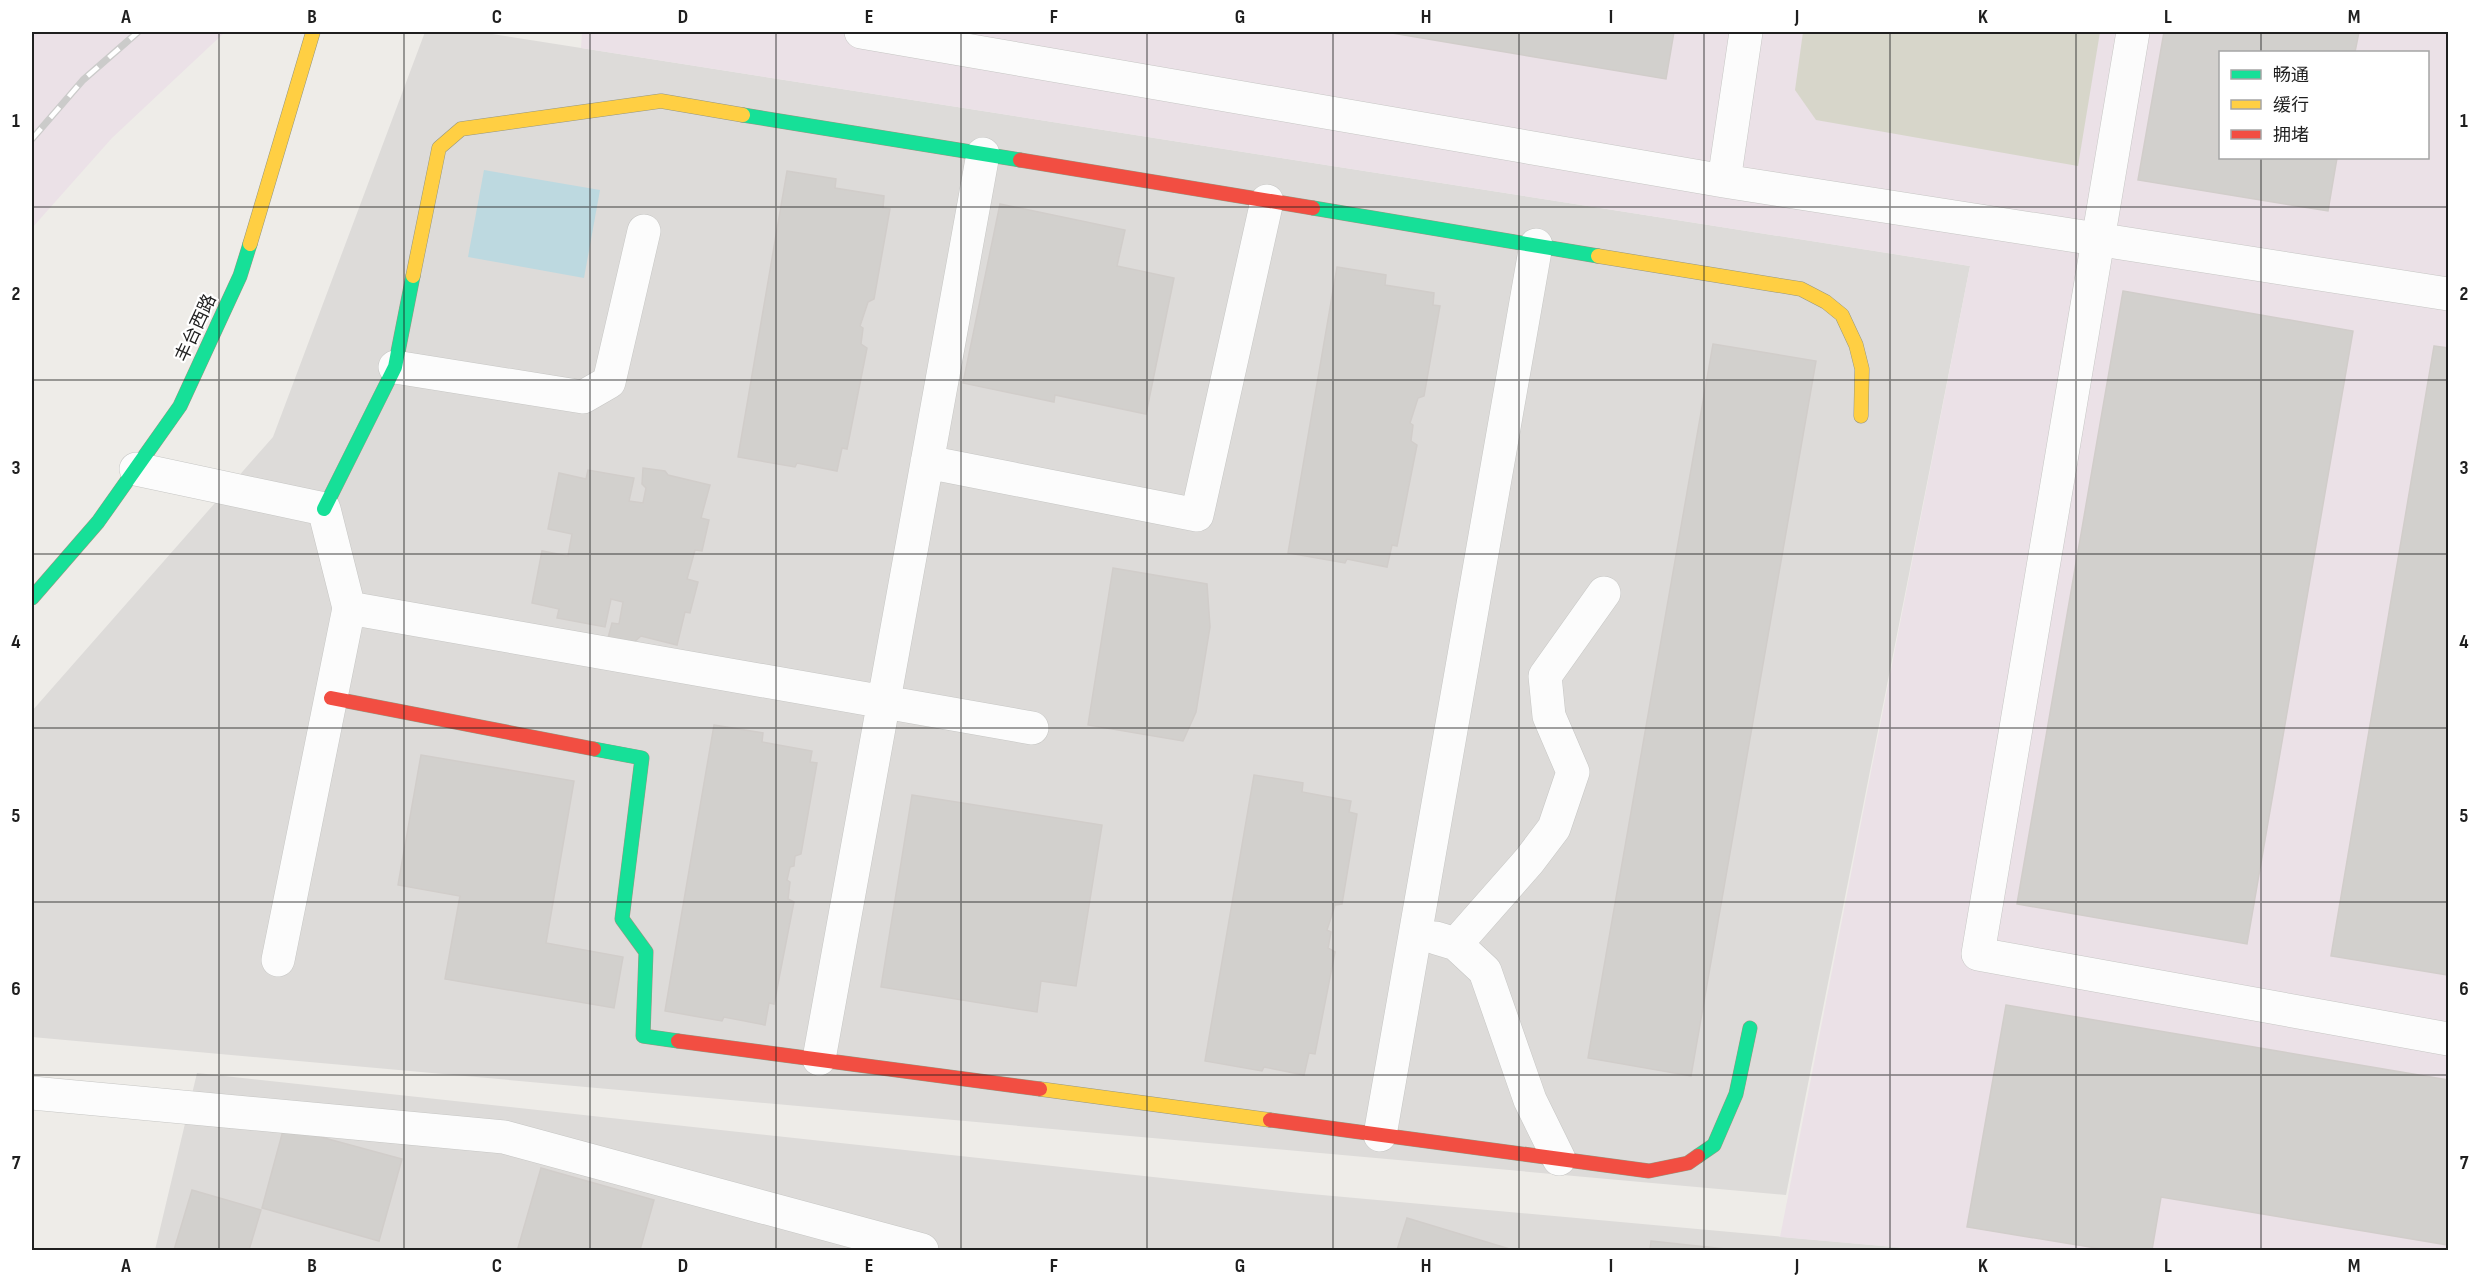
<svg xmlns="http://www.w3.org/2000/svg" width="2480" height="1282" font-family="'Sofia Sans Condensed','Noto Sans SC',sans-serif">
  <rect width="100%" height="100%" fill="#eeece8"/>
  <!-- residential -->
  <path fill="#dddbd9" d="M425,32H479L1970,266L1786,1195L32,1037V711L273,437Z
    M197,1073L1300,1193L1928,1250H155Z"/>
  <!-- industrial -->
  <path fill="#ebe1e7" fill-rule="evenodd" d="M32,32H225L112,138L32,228Z
    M582,32H2448V1250H1928L1780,1237L1970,266L581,48ZM2220,52H2428V158H2220Z"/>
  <!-- construction -->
  <path fill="#d7d6ca" d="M1803,32H2100L2078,166L1816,120L1795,90Z"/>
  <!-- water -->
  <path fill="#bdd9e0" d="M484,170L600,190L584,278L468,257Z"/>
  <!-- building -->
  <path fill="#d2d0cd" stroke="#d1cdca" stroke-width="1.5" d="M1386,32H1674L1666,79Z
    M2164,32H2359L2355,52H2220V158H2337L2328,211L2138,180Z
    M787,171L836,179L835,188L884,196L883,208L890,209L874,299L868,302L860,326L863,328L861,344L867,348L847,449L842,448L837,471L797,463L795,467L738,457Z
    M1000,204L1125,230L1117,266L1174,278L1146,414L1055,395L1054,402L963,383Z
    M1337,267L1386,275L1385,285L1434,293L1433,305L1440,306L1424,396L1418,398L1410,423L1413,425L1411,441L1417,445L1397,546L1392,545L1387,567L1347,559L1345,563L1288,553Z
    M2123,291L2353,331L2247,944L2017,904Z
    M1713,344L1816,361L1691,1076L1588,1058Z
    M2434,346L2448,348V975L2331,956Z
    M643,468L665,471L668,475L710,485L701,518L709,520L702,551L695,550L687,579L698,582L690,613L685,612L677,645L641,636L633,643L608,638L612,623L619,624L623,602L611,599L605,627L557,618L559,609L532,603L542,551L568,556L572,534L548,529L559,473L586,479L588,470L634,478L629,501L643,503L646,488L642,484Z
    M1113,568L1207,584L1210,627L1196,712L1183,741L1088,725Z
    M714,725L763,733L762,742L812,751L810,762L817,763L801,854L795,856L794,866L790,867L787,880L790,882L788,899L794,902L774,1004L769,1003L765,1025L724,1017L722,1021L665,1011Z
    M421,755L574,781L546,943L623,957L614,1008L445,979L460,896L398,885Z
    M1254,775L1303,783L1302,792L1351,801L1349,812L1357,814L1342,904L1335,905L1327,930L1331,932L1328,948L1335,952L1315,1054L1309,1053L1304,1075L1264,1067L1262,1071L1205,1061Z
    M912,795L1102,825L1076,986L1041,981L1037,1012L881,987Z
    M2006,1005L2448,1080V1245L2161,1197L2152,1250H2108L1967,1227Z
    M284,1127L402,1159L379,1241L262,1208Z
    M541,1168L654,1200L640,1250H526L518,1248Z
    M192,1190L261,1210L249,1250H174Z
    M1407,1218L1513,1250H1397Z
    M1651,1241L1735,1250H1650Z"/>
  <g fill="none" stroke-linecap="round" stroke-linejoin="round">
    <!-- street casing -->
    <g stroke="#c6c6c4" stroke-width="34">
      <path id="street" d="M861,32L1724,181L2448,294
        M2133,32L1978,954L2448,1039
        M1724,181L1746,32
        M395,367L583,397L609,382L644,231
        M927,462L1197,515L1267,201
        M136,469L324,509L349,608L278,960
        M349,608L1032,728
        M1436,938L1456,944L1485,971L1530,1100L1559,1159
        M1456,944L1529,861L1554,828L1573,772L1549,716L1545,676L1604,593
        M819,1059L983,154
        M32,1093L504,1137L922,1250
        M1380,1135L1536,245"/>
    </g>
    <!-- fast casing -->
    <g stroke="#969780" stroke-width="15">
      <path id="fast" d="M743,115L1020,160
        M1313,208L1598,256
        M324,509L395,367L413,276
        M32,598L98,522L180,406L240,276L250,244
        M594,749L642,758L622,919L646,952L643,1036L678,1041
        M1698,1156L1714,1145L1736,1094L1750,1028"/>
    </g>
    <!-- slow casing -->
    <g stroke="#969780" stroke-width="15">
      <path id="slow" d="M250,244L313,32
        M1598,256L1801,289L1826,302L1842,315L1856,345L1862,369L1861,416
        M413,276L439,148L461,129L661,101L743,115
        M1040,1089L1270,1120"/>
    </g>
    <!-- jam casing -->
    <g stroke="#969780" stroke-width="15">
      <path id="jam" d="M1020,160L1313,208
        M331,698L594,749
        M678,1041L1040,1089
        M1270,1120L1649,1171L1688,1163L1698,1156"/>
    </g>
    <!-- street -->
    <use href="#street" stroke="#fcfcfc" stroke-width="33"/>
    <!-- fast -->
    <use href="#fast" stroke="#16e098" stroke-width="14"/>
    <!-- slow -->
    <use href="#slow" stroke="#ffcf43" stroke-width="14"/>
    <!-- jam -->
    <use href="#jam" stroke="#f24e42" stroke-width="14"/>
    <!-- rail casing -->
    <g stroke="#cbcbca" stroke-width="7">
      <path id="rail" d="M32,139L83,80L138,32"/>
    </g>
    <!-- rail -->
    <use href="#rail" stroke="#fff" stroke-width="4.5" stroke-dasharray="14" stroke-linecap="butt"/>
  </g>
  <!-- grid -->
  <path fill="none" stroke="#1f1f1f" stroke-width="1.5" stroke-opacity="0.55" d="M219,32V1250M404,32V1250M590,32V1250M776,32V1250M961,32V1250M1147,32V1250M1333,32V1250M1519,32V1250M1704,32V1250M1890,32V1250M2076,32V1250M2261,32V52M2261,158V1250M32,207H2448M32,380H2448M32,554H2448M32,728H2448M32,902H2448M32,1075H2448"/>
  <g text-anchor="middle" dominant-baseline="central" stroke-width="4.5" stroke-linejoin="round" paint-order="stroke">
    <!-- street labels -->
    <g font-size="18" fill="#1f1f1f" stroke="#fff">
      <text transform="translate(196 328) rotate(-65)">丰台西路</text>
    </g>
  </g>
  <!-- border -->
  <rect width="2480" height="1282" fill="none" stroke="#ffffff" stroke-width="66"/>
  <!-- legend -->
  <rect x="2219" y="51" width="210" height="108" fill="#ffffff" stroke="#a5a5a5" stroke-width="1.5"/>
  <rect x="2231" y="70" width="30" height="9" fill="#16e098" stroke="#a5a5a5" stroke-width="1.5"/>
  <text x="2273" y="81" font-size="18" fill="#1f1f1f">畅通</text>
  <rect x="2231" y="100" width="30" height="9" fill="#ffcf43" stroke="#a5a5a5" stroke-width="1.5"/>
  <text x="2273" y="111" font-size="18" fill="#1f1f1f">缓行</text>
  <rect x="2231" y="130" width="30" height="9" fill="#f24e42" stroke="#a5a5a5" stroke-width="1.5"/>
  <text x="2273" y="141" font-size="18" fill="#1f1f1f">拥堵</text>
  <rect x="33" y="33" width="2414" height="1216" fill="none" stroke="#1f1f1f" stroke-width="2"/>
  <g font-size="20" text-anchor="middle" font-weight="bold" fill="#1f1f1f">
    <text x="126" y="23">A</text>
    <text x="312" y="23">B</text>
    <text x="497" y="23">C</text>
    <text x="683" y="23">D</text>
    <text x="869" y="23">E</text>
    <text x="1054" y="23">F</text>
    <text x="1240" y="23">G</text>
    <text x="1426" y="23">H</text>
    <text x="1611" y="23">I</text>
    <text x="1797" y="23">J</text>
    <text x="1983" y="23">K</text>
    <text x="2168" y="23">L</text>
    <text x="2354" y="23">M</text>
    <text x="16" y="127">1</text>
    <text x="2464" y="127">1</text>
    <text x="16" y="300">2</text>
    <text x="2464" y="300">2</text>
    <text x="16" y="474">3</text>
    <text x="2464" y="474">3</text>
    <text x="16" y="648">4</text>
    <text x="2464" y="648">4</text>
    <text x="16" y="822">5</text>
    <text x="2464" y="822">5</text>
    <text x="16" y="995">6</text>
    <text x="2464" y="995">6</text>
    <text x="16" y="1169">7</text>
    <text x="2464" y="1169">7</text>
    <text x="126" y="1272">A</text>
    <text x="312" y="1272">B</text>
    <text x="497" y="1272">C</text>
    <text x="683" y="1272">D</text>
    <text x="869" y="1272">E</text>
    <text x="1054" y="1272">F</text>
    <text x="1240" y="1272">G</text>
    <text x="1426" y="1272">H</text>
    <text x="1611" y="1272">I</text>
    <text x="1797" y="1272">J</text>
    <text x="1983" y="1272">K</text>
    <text x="2168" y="1272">L</text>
    <text x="2354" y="1272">M</text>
  </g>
</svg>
